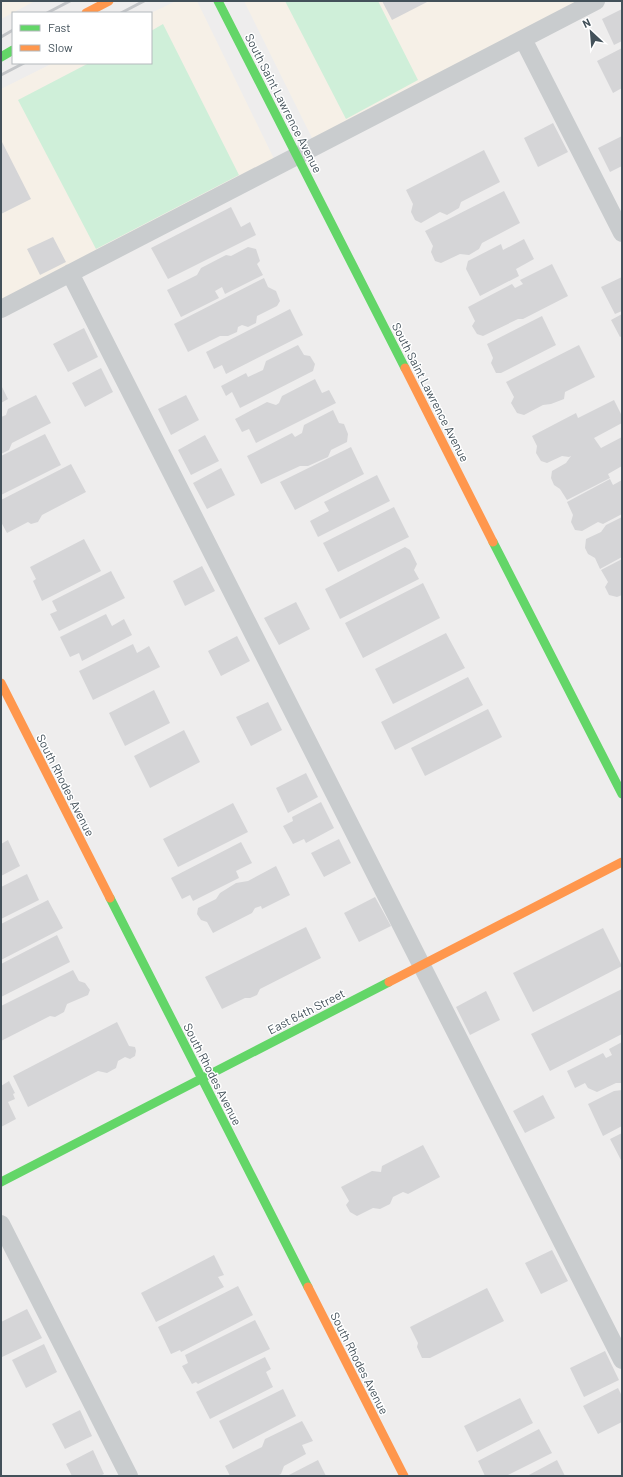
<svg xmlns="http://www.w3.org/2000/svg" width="623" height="1477" font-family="Barlow,sans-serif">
  <rect width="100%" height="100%" fill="#eeeded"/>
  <!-- commercial -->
  <path fill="#f6f0e7" d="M1,1H35L1,19Z
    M176,1H197L277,165L1,309V89L53,63H151V13Z
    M244,1H596L316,146Z"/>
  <!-- green -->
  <path fill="#cfefd9" d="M285,1H378L418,80L346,119Z
    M163,24L239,175L96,249L18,100L89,63H151V31Z"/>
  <!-- building -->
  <path fill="#d5d5d7" d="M382,1H429L392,20Z
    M622,9V41L614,45L602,19Z
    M622,48V88L613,93L597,61Z
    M553,123L568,152L538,167L524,138Z
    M622,136V166L610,172L598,148Z
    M1,140L31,199L1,214Z
    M484,150L500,182L461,202L459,208L447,215L440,212L421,223L415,220L411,212L413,204L406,190Z
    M504,191L520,223L482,243L479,249L469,255L460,254L441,263L435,261L431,252L433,246L425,231Z
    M231,207L241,227L250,222L256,235L168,279L151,248Z
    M53,237L66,262L40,275L27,249Z
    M524,239L534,259L516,269L519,276L480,296L466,269L468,261L501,244L503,250Z
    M248,247L256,249L260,261L257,264L263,275L225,294L222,287L215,291L219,298L181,317L167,290L197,275L201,268L226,255L231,256Z
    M552,264L568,296L523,319H518L483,336L477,334L472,326L475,321L468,307L512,284L515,288L523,284L520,280Z
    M622,277V311L615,314L601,287Z
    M264,278L268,287L276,291L280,301L277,306L257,316L256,323L248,327L242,325L238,327L237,332L228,336H220L188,352L174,324Z
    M290,309L303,335L226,374L222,365L214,369L206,352Z
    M622,314V336L620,337L611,320Z
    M542,316L556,345L501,373H496L491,363L493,358L487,344Z
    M84,328L98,357L68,372L53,344Z
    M298,345L304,355L310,356L315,364L313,371L240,408L232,392L226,396L221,386L246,373L248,377L263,370L266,361Z
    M579,345L595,377L565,392L564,399L551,404L543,405L524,415L517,413L511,403L514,397L506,382Z
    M101,368L113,392L85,407L72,383Z
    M315,379L322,393L329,390L336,403L256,443L249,429L242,432L235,419L267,402L276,405L279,403L282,396Z
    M1,385L8,399L1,403Z
    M36,395L51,423L12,443L9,450L1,454V417L6,415L8,409Z
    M186,395L199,420L171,435L158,409Z
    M614,400L622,416V423L594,438L601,448L622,437V466L608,474L610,478L567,500L560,489L554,485L551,478L552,471L566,463L571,456L569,457L562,456L547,463L541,461L536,453L537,446L532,436L576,413L578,418Z
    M333,410L339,423L344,424L348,434L347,442L331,450L328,457L308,466H300L261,484L247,456L292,433L295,437L302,433L304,425Z
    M45,434L61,465L1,495V456Z
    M205,435L219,461L191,475L178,450Z
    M351,447L364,474L295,510L280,482Z
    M71,464L86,492L42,515L38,522L31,524L28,522L7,533L1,522V500Z
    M221,468L235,495L207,509L193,483Z
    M377,475L390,501L318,537L310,521L329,511L324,502Z
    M610,479L613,485L622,480V514L603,524L598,522L582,531L575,530L571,522L573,515L567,502Z
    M394,507L409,537L338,572L323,543Z
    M622,517V557L600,569L595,558L588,554L585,548L586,539L601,532L606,525Z
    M84,539L101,571L42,601L33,581L36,579L30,567Z
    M405,547L410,550L417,564L414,570L419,579L340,619L325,589Z
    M622,559V595L617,597L609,595L605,587L608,582L601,570Z
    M202,566L215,591L185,606L173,581Z
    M111,571L125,598L59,631L50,614L57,611L52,601Z
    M423,583L440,618L363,658L345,623Z
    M296,602L310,629L279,645L264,618Z
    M106,614L112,626L124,619L132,635L82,661L79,653L70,657L60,637Z
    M446,633L465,668L393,704L375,669Z
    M237,636L250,661L221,676L208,651Z
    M133,644L137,653L149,646L160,667L93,700L79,671Z
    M468,677L483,705L395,750L381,722Z
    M154,690L170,723L125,746L109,713Z
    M268,702L282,730L251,746L236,717Z
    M488,709L502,737L425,776L411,748Z
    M184,730L200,762L150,788L134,756Z
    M306,773L318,797L288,813L276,788Z
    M321,802L334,828L306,843L304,839L293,844L283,826L293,821L292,817Z
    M233,803L248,832L178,867L163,839Z
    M339,839L351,863L324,877L311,853Z
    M8,840L20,866L1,876V844Z
    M241,842L252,863L236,871L239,878L193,901L190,895L182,899L171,878Z
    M276,866L290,895L262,909L261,906L255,908L252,913L213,933L207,922L201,920L197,914L198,908L216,899L220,893L236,883L248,881Z
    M27,874L39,900L1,919V887Z
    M375,897L391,926L359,942L344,913Z
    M48,900L63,928L1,960V924Z
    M306,927L321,958L260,989L257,995L250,998H245L222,1009L205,977Z
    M603,928L622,966L533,1012L513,973Z
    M57,935L70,962L1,997V964Z
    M73,970L79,981L85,983L90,990L88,995L67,1004L64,1012L55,1017L50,1016L1,1041V1017H2L1,1006Z
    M622,989V1034L550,1071L531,1034Z
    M486,991L500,1020L470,1035L456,1007Z
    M117,1022L129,1046L135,1047L136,1051L135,1056L130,1059L125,1057L118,1061L116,1068L107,1073L98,1071L28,1107L13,1076Z
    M622,1042V1083H616L597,1092L588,1088L585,1083L575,1088L567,1071L603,1053L606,1058L612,1055L609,1049Z
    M9,1081L15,1093L13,1094L15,1099L8,1102L16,1119L1,1127V1086Z
    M622,1090V1126L603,1136L588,1104L614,1091Z
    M543,1095L555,1118L525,1133L513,1111Z
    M622,1133V1162L610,1139Z
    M423,1145L440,1177L408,1194L403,1192L393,1197L390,1204L380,1209L373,1208L357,1216L350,1212L346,1205L349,1201L341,1187L372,1171L381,1172L382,1166Z
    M552,1250L568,1281L541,1294L525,1263Z
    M214,1255L224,1275L218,1277L224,1287L156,1322L141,1293Z
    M238,1286L253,1315L181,1352L180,1350L171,1354L158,1327Z
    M487,1288L504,1321L430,1358H422L417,1347L418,1343L410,1327Z
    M27,1309L42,1338L2,1357L1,1355V1322Z
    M255,1320L270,1349L198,1384L196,1382L192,1384L182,1366L188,1363L185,1355Z
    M44,1344L57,1372L26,1388L12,1360Z
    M605,1351L619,1380L584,1397L570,1368Z
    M265,1357L271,1369L266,1372L273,1387L210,1419L196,1392Z
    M618,1388L622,1396V1422L598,1434L583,1406Z
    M283,1389L296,1416L233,1449L219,1421Z
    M520,1398L533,1423L477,1452L464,1426Z
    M80,1410L92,1436L65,1449L52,1424Z
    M302,1421L313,1441L302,1445L306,1454L284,1466L281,1474L277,1476H230L225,1466L262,1447L265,1439Z
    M539,1429L552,1453L506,1476H485L478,1461Z
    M93,1450L104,1474L100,1476H72L66,1464Z
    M318,1460L326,1476H287Z
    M557,1460L565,1476H527Z"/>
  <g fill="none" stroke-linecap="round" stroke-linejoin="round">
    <!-- lane -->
    <path stroke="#c9ccce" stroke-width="18" d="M523,39L622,233
      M70,273L622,1360
      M1,309L596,1
      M1,1224L129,1476"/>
    <!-- fast -->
    <path stroke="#63d668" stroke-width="9" d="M218,1L405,368
      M1,57L13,50
      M493,542L622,794
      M110,898L308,1287
      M1,1182L389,982"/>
    <!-- slow -->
    <path stroke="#ff974d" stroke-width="9" d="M86,13L109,1
      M405,368L493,542
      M1,683L110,898
      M389,982L622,862
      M308,1287L404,1476"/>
    <!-- rail -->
    <path stroke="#c3c5c8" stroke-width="3" d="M47,13L70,1
      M121,13L144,1
      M1,37L13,30
      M1,75L24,63"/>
  </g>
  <g text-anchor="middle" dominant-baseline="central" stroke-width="3" stroke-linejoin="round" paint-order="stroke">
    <!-- street labels -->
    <g font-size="12" fill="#43515a" stroke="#fff">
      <text transform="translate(284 103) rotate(63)">South Saint Lawrence Avenue</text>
      <text transform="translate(431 392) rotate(63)">South Saint Lawrence Avenue</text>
      <text transform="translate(66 785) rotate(63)">South Rhodes Avenue</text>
      <text transform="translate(306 1011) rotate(-27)">East 64th Street</text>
      <text transform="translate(213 1074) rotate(63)">South Rhodes Avenue</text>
      <text transform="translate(360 1363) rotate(63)">South Rhodes Avenue</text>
    </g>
  </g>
  <!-- border -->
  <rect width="623" height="1477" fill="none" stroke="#43515a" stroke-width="4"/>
  <!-- legend -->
  <rect x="12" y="12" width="140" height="52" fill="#ffffff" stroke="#b4b9bd"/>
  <rect x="20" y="25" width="20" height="6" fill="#63d668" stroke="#b4b9bd"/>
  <text x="48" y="32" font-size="12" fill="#43515a">Fast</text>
  <rect x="20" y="45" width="20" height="6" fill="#ff974d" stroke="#b4b9bd"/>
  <text x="48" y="52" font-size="12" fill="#43515a">Slow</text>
  <!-- north arrow -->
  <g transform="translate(591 32) rotate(334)" stroke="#ffffff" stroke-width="3" paint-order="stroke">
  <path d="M0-3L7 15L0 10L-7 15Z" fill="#43515a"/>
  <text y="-6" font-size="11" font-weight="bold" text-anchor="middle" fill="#43515a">N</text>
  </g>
</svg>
